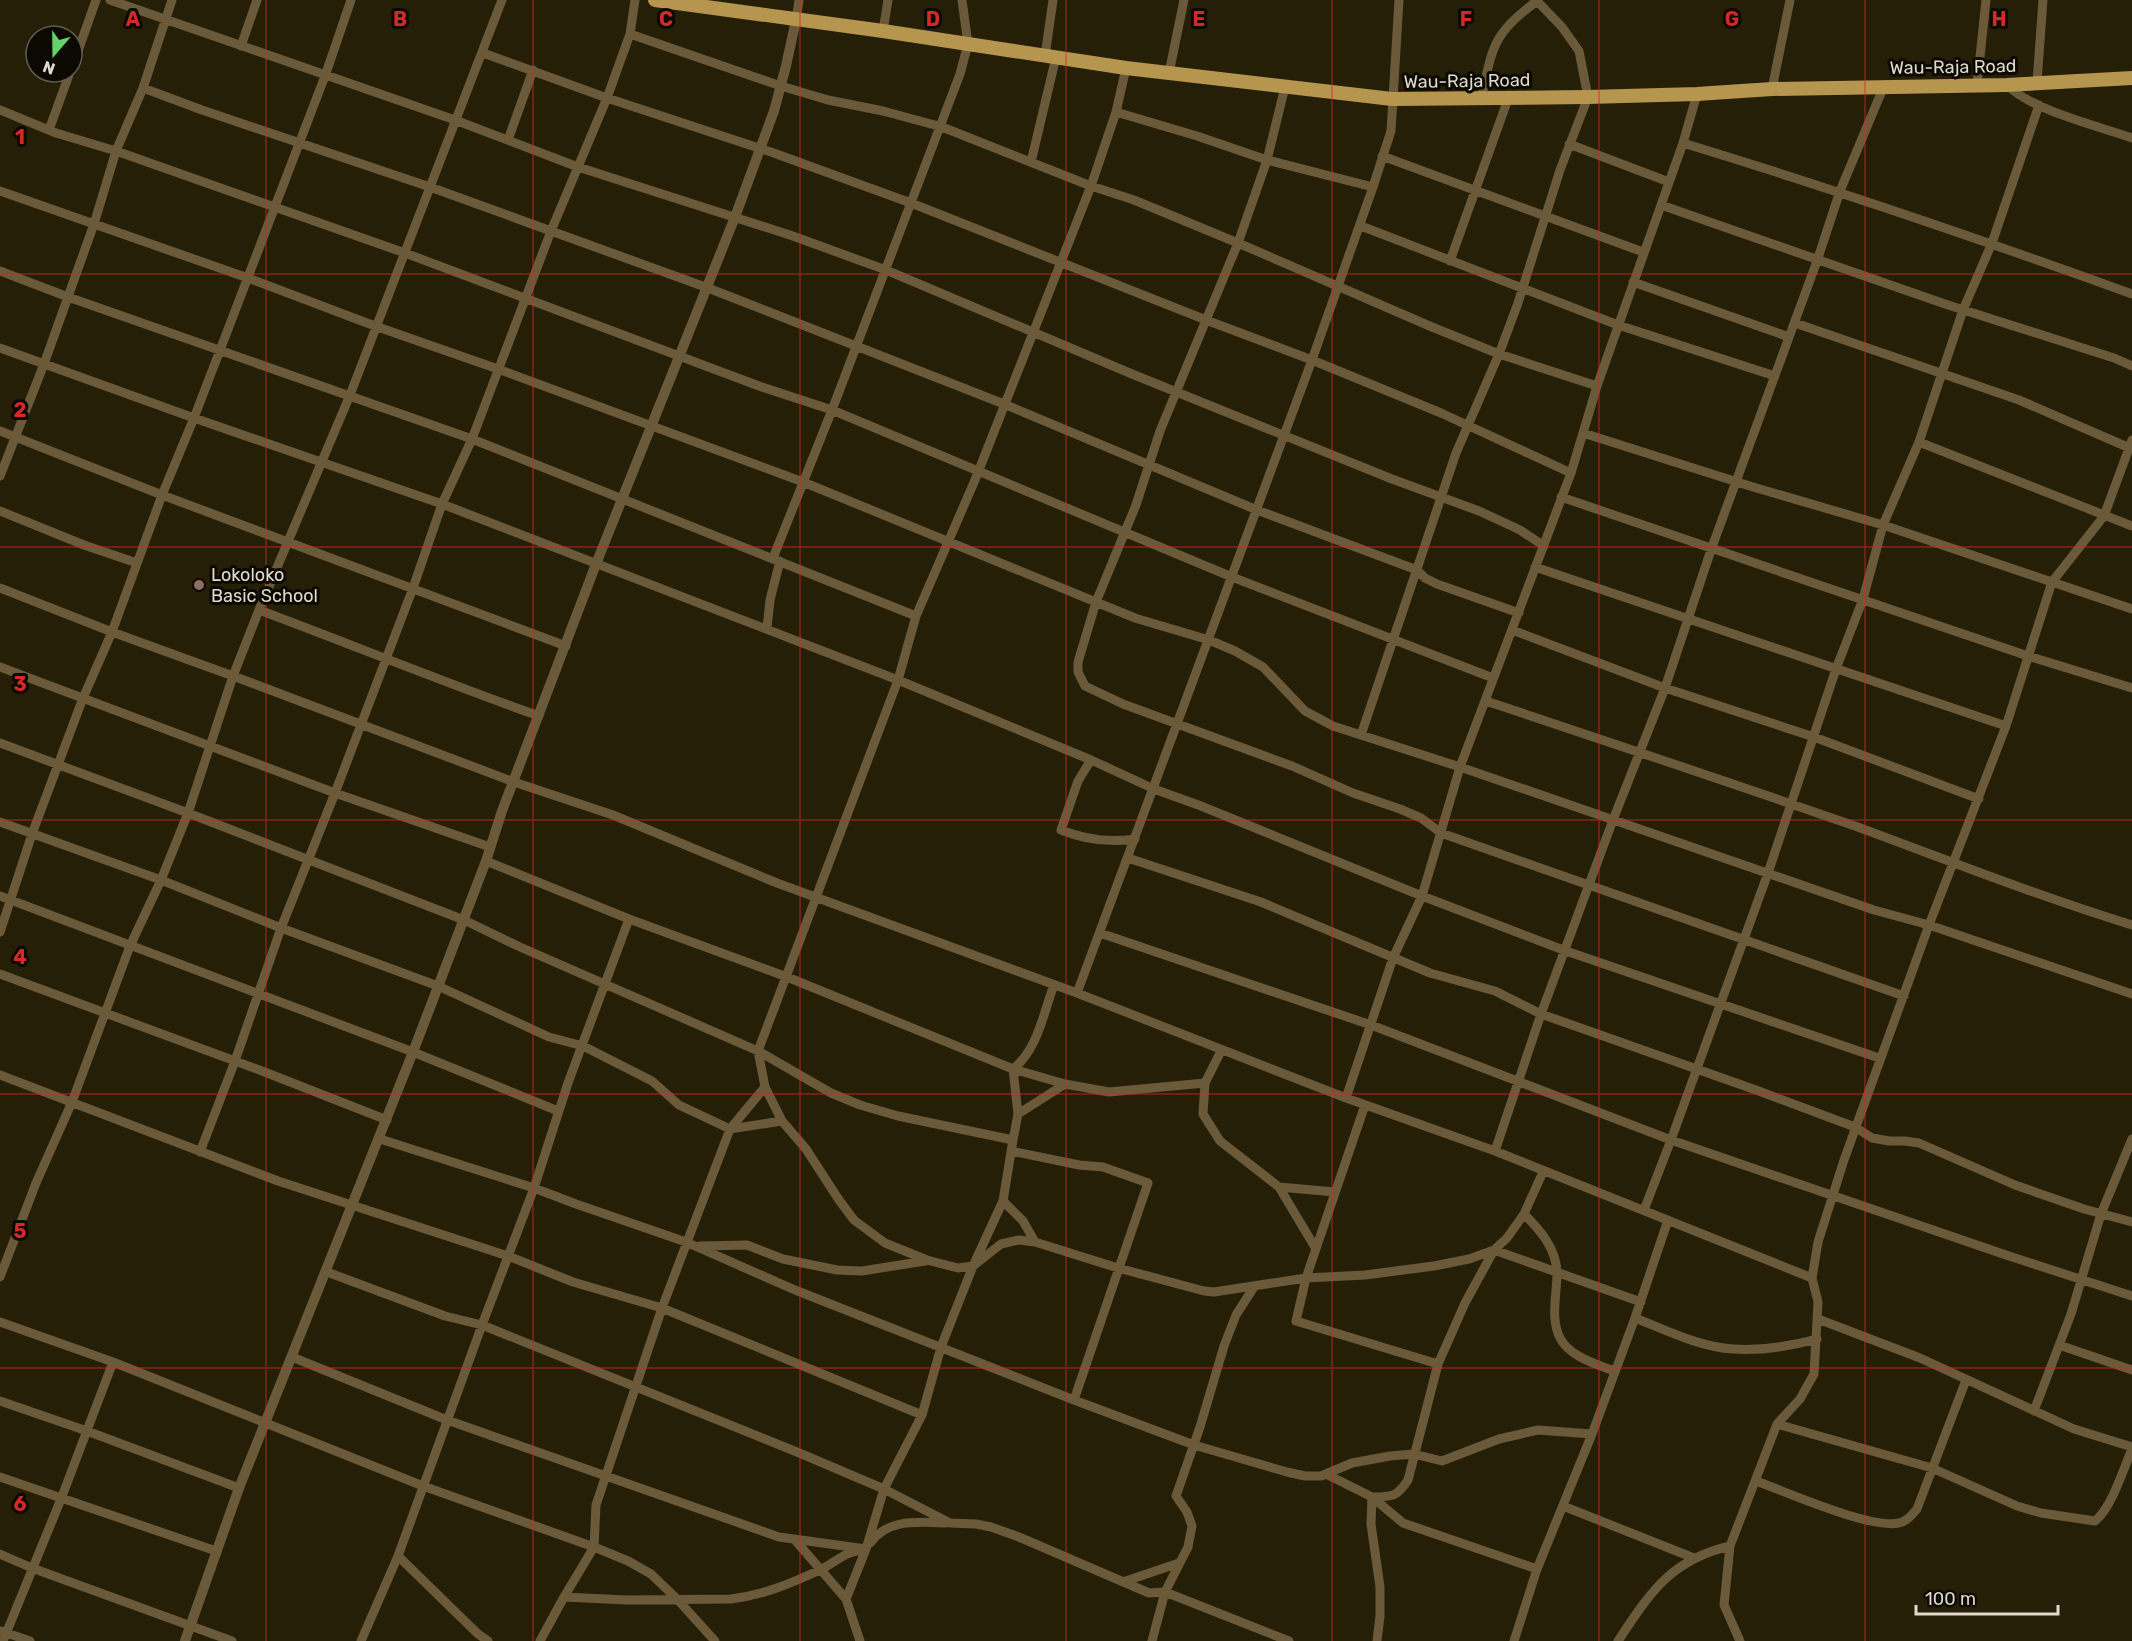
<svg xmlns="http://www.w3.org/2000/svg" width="2132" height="1641" font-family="Rubik,sans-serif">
  <rect width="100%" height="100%" fill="#261f07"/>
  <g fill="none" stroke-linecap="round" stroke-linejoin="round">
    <!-- minor -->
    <path stroke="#6a5a3a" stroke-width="9" d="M110,0L455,120L578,167L790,235L886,270L1132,374L1392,479L1479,511L1520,530L1544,546
      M796,20L799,0
      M883,31L888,0
      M630,34L781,86L828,100L883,111L942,127L1091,186L1134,200L1238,243L1432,327L1499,354L1597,386
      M241,46L257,0
      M483,53L607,98L771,152L911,203L1206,320L1312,360L1441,413L1571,473
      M1045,56L1053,0
      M72,68L96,0
      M1169,73L1184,0
      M2037,82L2043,0
      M1977,85L1986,0
      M2007,85C2031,110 2098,126 2132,138
      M1285,87L1267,160L1238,243L1160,431L1136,505L1096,602L1078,662V672L1085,686L1123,704L1292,766L1353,793L1400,809L1421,818L1441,833L1904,996
      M143,88L202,110L430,187L708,288L1004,404L1257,510L1417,570L1425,578L1437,584L1519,613
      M1772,89L1790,0
      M1481,99C1493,46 1492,34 1537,1
      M0,110L56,133L116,151L405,253L759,386L832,410L1232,577L1493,678
      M1116,112L1197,136L1267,160L1373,187
      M49,130L70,72
      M508,140L533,70
      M1683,143C1834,189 1983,240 2132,294
      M1569,144L1669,182
      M1382,156L1643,252
      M1031,162L1056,57
      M0,191L248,278L375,326L498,369L803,482L1135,618L1209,640L1235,651L1263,667L1305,711L1333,726L1460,767L1874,910L1929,925L2132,994
      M1661,205L1945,304L2114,358L2132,366
      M1361,226L1618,325L1775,376
      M1450,261L1508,99
      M0,271L68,297L472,439L916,616
      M1633,282L1789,337
      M1795,323L2019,400L2132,449
      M0,348L194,418L442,504L898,680L1091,760L1154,789L1201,806L1422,896L1566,951L1879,1058
      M0,431L162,495L566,646
      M1583,433L1753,487L1883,525L2132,609
      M1919,442L2132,526
      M0,476L44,364L94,224L116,151L143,88L172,0
      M1561,497L2028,656L2132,688
      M0,511L84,545L137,563
      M773,558L832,410L960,74L968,44L962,0
      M1535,567L2006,726
      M0,588L112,632L233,676L514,782L613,815L777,883L1077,993L1346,1098L1495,1151L1812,1278
      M259,610C353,645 445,683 539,716
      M767,628L770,600L780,561
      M1512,630L1665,688L1814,737L1979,799
      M0,667L335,793L490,847
      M1486,701C1609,742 1732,783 1855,826C1947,860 2038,896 2132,925
      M1361,735L1456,453L1499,354L1518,303L1560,170L1588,97L1579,51L1562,27L1536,0
      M0,743L188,813L464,920L520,947L758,1051L831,1093L860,1105L898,1116L1013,1140L1003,1201L973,1266L941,1347L922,1415L884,1489L866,1549L846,1599L860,1641
      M1091,760L1078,781L1061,830C1086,840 1109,843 1135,839
      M0,822L161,880L281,928L438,986L549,1037L583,1046L652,1081L679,1105L730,1129L782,1121
      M1128,858L1261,902L1430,973L1495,991L1541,1014L1756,1090L1855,1127L1872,1138L1889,1141H1905L1919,1143L2015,1185L2084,1209L2132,1222
      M486,861L629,919L787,977L1013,1069L1065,1084L1109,1092L1205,1083
      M0,896L413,1052L558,1111
      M0,932L32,834L83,698L112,632L162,495L194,418L325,76L351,0
      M1100,933L1371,1025L1671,1140L2006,1255L2132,1296
      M0,974L262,1071L387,1120
      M1077,993L1312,360L1373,187L1391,131L1399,0
      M1221,1051L1205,1083L1203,1114L1220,1141L1279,1187L1316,1249
      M1013,1069C1038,1049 1043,1014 1054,985
      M0,1075L278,1181L508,1256L573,1282L662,1308L922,1415
      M765,1087L782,1121L806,1149L839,1200L854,1220L885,1243L927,1260L958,1268L973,1266L1001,1244L1019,1240L1035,1242L1118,1268L1204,1291L1214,1292L1306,1278L1365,1275L1434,1266L1469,1259L1494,1250L1507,1238L1524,1214L1543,1172
      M1346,1098L1393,958L1422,896L1460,767L1571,473L1597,386L1683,143L1697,94
      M1365,1105L1306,1278L1296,1321L1438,1364L1408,1480C1397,1497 1392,1497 1372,1497
      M1018,1114L1065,1084
      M380,1139L534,1188L576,1204L686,1242L795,1290L1074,1400L1194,1445L1287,1472L1305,1476H1321L1352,1463L1390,1456L1414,1454L1442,1461L1499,1439L1538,1430L1592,1434
      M1013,1140L1018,1114L1013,1069
      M1011,1151L1079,1165L1103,1167L1148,1183L1074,1400
      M1495,1151L1541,1014L1613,820L1665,688L1712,547L1817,261L1840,191L1884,86
      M200,1152L235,1061L281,928L335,793L413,588L442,504L472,439L551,231L607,98L630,34L635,0
      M1279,1187L1335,1192
      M1003,1201L1023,1221L1035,1242
      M1644,1210L1671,1140L1768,873L1836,669L1863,599L1883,525L1919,442L1963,310L1992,243L2039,105
      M1524,1214C1540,1230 1557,1249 1557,1274C1557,1294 1550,1318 1560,1338C1570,1357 1596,1364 1614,1371
      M700,1246L747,1245L783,1259L837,1270L862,1271L925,1261
      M327,1272L445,1316L482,1325L797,1452L884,1489L950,1523L976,1524L991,1527L1019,1537L1149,1593L1165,1592L1289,1641
      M0,1277L36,1183L72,1102L130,946L161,880L188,813L233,676L259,610L350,395L502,0
      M1635,1318C1666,1330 1699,1347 1733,1349C1760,1351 1791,1346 1817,1339
      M1818,1319L1920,1358L2074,1429L2132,1447
      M0,1322L113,1362L423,1486L594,1547L628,1561L651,1574L677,1599L715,1641
      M2059,1345L2132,1370
      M292,1357L447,1420L779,1537L866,1549
      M1438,1364L1465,1303L1494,1250L1641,1302
      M0,1401L87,1431L239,1488
      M2034,1411L2071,1314L2101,1214L2132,1139
      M1777,1424L1932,1468L2017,1506L2041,1513L2095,1521C2112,1507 2123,1470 2132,1449
      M1326,1474L1372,1497L1403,1523L1537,1569
      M0,1477L216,1551
      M1756,1481C1787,1492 1869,1529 1899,1523C1907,1521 1911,1516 1917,1509L1966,1380
      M1372,1497L1371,1524L1380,1587V1616L1377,1641
      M1563,1506L1694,1558
      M795,1540L846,1599
      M870,1543C888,1518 919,1522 946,1523
      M0,1554L32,1568L232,1641
      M398,1556L478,1634L488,1641
      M1123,1582L1179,1563
      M564,1597L626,1600L731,1599C764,1595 792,1583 822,1569C837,1561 842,1554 860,1550
      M1,1631L30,1641
      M3,1641L61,1499L113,1362
      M361,1641L398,1556L482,1325L534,1188L568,1083L629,919
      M540,1641L564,1597L594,1547L596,1505L662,1308L730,1129L765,1087L758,1051L898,680L916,616L975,480L1091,186L1116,112L1126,68
      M1152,1641L1165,1592L1188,1547L1192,1526L1187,1512L1176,1496L1200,1427L1224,1346L1236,1315L1254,1287
      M1514,1641L1537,1569L1592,1434L1635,1318L1668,1220
      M1618,1641C1650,1593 1670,1560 1730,1546
      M1740,1641L1724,1605L1730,1546L1777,1424L1800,1399L1814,1374L1818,1302L1812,1278L1818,1242L1844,1160L1929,925L2006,726L2052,582L2104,516L2132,440"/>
    <!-- tertiary -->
    <path stroke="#6a5a3a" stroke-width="10" d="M185,1641L239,1488L413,1052L486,861L502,811L596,564L735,217L774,111L786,66L796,20"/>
    <!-- primary -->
    <path stroke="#b6954e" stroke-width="14" d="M655,0L883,31L1126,68L1392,99L1588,97L1697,94L1772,89L2007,85L2132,78"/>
  </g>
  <!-- grid -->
  <path fill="none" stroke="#d62828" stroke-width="1.5" stroke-opacity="0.55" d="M266,0V1641M533,0V1641M800,0V1641M1066,0V1641M1332,0V1641M1599,0V1641M1865,0V1641M0,274H2132M0,547H2132M0,820H2132M0,1094H2132M0,1368H2132"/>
  <!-- markers -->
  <circle fill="#8d6e63" stroke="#0c0902" stroke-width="2" cx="199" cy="585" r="6"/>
  <g text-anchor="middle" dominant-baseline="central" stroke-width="6" stroke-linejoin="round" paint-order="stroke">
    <!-- street labels -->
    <g font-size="18" fill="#dfdacc" stroke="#0c0902">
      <text transform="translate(1953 67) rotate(-1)">Wau-Raja Road</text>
      <text transform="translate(1467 81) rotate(-1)">Wau-Raja Road</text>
    </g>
    <!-- poi labels -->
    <g font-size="18" fill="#dfdacc" stroke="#0c0902" text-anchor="start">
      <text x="211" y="575">Lokoloko<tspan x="211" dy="21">Basic School</tspan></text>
    </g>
  </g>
  <g font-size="20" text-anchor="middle" font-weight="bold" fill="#d62828" stroke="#0c0902" stroke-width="6" stroke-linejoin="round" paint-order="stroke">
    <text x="133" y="26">A</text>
    <text x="400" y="26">B</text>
    <text x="666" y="26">C</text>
    <text x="933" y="26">D</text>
    <text x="1199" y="26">E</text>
    <text x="1466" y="26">F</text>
    <text x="1732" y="26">G</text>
    <text x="1999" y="26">H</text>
    <text x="20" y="144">1</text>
    <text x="20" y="417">2</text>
    <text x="20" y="691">3</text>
    <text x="20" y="964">4</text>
    <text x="20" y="1238">5</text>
    <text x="20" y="1511">6</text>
  </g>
  <!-- north arrow -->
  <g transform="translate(54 54) rotate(200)"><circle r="28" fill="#0c0902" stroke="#605d53" stroke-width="1.5"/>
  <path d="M0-4.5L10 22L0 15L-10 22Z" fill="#64d468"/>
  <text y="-9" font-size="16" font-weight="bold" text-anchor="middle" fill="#dfdacc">N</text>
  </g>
  <!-- scale -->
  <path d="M1916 1605v9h142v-9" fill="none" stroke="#dfdacc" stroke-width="3"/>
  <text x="1925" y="1605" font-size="18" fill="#dfdacc" stroke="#0c0902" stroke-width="4.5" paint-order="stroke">100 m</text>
</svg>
